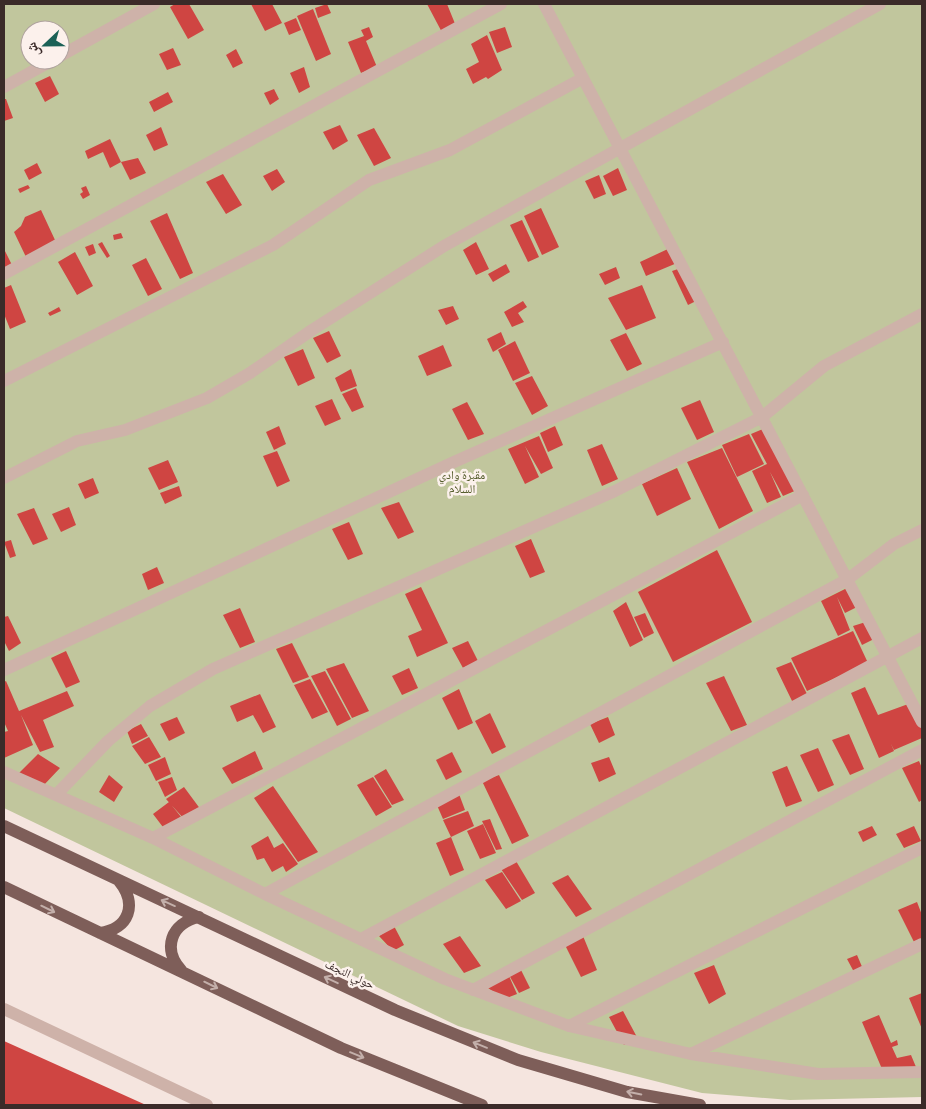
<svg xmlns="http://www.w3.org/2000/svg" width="926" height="1109" font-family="Manrope,'Noto Naskh Arabic',sans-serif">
  <rect width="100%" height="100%" fill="#f5e5df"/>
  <!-- green -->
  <path fill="#c1c69d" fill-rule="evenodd" d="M4,4H922V1097L790,1100L702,1093L541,1052L458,1026L4,808ZM30,30H60V60H30Z"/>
  <!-- building -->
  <path fill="#cf4542" d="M175,4H189L204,30L188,39L170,7Z
    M251,4H272L282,23L265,31Z
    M327,4L331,13L318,18L315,8Z
    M427,4H447L458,31L445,38Z
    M313,9L331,54L316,61L297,16Z
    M296,18L301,30L289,35L284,23Z
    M369,27L373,37L366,41L377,67L361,73L348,42L364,36L361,30Z
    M505,27L512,47L497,53L489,32Z
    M487,35L502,70L488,79L486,77L473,84L466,69L479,62L471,44Z
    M173,48L181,65L167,70L159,54Z
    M236,49L243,63L233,68L226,55Z
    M304,67L310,87L299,93L290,73Z
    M50,76L59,94L45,102L35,83Z
    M274,89L279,99L270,105L264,93Z
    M168,92L173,102L154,112L149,102Z
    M4,99H6L13,118L4,121Z
    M340,125L348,141L333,150L323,132Z
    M161,127L168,145L154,151L146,135Z
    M374,128L391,158L374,166L357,135Z
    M110,139L121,162L138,158L146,173L130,180L121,162L110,168L103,152L88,159L85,151Z
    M37,163L42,173L29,180L24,170Z
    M618,168L627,190L613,196L603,176Z
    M277,169L285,182L272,191L263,176Z
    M223,174L242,205L226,214L206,182Z
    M599,175L606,194L594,199L585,181Z
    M28,185L30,188L20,193L18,189Z
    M86,186L90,195L83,199L80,194L83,192L81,188Z
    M541,208L559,247L542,255L524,216Z
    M41,210L55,240L26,257L14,232L21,226L25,217Z
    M167,213L193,273L180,279L150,221Z
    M522,220L539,257L528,262L510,225Z
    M121,233L123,238L114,240L113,235Z
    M102,242L110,256L107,258L98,244Z
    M476,242L489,269L476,275L463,250Z
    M93,244L96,253L89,256L85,247Z
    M670,248L677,263L646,276L640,262Z
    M4,249L14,269L4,270Z
    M75,252L93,286L77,295L58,262Z
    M146,258L162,289L148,296L132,265Z
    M506,264L510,272L493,282L488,274Z
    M616,267L620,278L605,285L599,274Z
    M681,268L696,301L688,305L672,271Z
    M11,285L26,322L10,329L4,314V288Z
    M642,285L656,318L626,330L608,298Z
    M523,301L527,307L518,313L524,322L512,327L504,312Z
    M453,306L459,319L446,325L438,310Z
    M59,307L61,311L50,316L48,313Z
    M329,331L341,356L327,363L313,338Z
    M501,332L506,344L493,352L487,339Z
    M626,333L642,364L627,371L610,340Z
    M515,341L530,373L513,381L498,350Z
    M443,345L452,366L427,376L418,356Z
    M303,349L315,378L298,386L284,357Z
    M351,369L357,386L341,392L335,378Z
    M532,376L548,406L532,415L515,383Z
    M356,388L364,407L352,412L342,394Z
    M332,399L341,419L325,426L315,406Z
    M700,400L714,432L697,440L681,408Z
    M467,402L484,434L468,440L452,409Z
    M279,426L286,444L274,450L266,432Z
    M555,426L563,445L548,452L540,433Z
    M765,428L797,490L783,496L770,472L781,497L767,503L752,471L767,464L751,434Z
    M749,434L764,464L737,477L722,445Z
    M539,436L553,468L541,474L525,446L539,477L525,484L508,449Z
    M602,444L618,479L602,486L587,450Z
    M722,448L753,511L719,529L687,462Z
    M277,451L290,481L277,487L263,456Z
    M168,460L178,482L159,490L148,468Z
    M677,468L691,499L657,516L642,484Z
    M93,478L99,493L85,499L78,484Z
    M179,486L182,496L165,504L160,493Z
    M399,502L414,532L398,539L381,508Z
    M69,507L76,525L61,532L52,514Z
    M34,508L48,539L33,545L17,514Z
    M349,522L363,554L348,560L332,529Z
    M531,539L545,572L530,578L515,546Z
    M11,540L16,556L10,558L4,542Z
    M717,550L752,622L673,662L638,592Z
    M157,567L164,583L148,590L142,574Z
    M851,586L859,606L845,613L837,597L850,630L838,636L821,601Z
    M421,587L448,643L417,657L408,636L422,630L405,594Z
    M626,602L643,640L630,647L613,611Z
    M240,608L255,642L240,648L223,615Z
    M645,613L654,633L644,638L634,617Z
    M8,616L21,643L9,651L4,641V617Z
    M869,621L876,638L862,645L853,626Z
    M853,631L868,663L807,691L791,658Z
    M468,641L478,661L463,668L452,648Z
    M292,643L309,677L293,683L276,649Z
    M66,651L80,682L66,688L51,658Z
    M791,662L808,696L793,703L776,668Z
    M344,663L369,711L352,718L326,669Z
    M409,668L418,688L402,695L392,676Z
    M325,671L351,719L337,726L311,676Z
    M724,676L747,725L731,731L706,683Z
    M310,679L328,712L312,719L294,685Z
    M6,681L19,711L67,691L74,706L43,720L54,747L40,752L21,715L33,745L4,758V732L8,731L4,722V682Z
    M865,687L878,715L911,703L922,728V738L894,750L891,744L894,751L879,758L851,693Z
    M459,689L473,723L458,730L442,698Z
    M260,694L276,727L263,733L253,715L237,722L230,706Z
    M490,713L506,747L492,754L475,721Z
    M177,717L185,733L169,741L160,724Z
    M608,717L615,735L599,743L590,724Z
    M141,724L148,736L132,744L127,731Z
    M849,734L864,769L850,775L832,740Z
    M149,737L161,757L145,764L132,746Z
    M818,748L834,785L818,792L800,755Z
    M255,751L263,769L232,784L222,768Z
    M452,752L462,772L446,780L436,760Z
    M38,754L60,768L43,786L18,774Z
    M165,757L171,774L156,781L148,765Z
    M609,757L616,774L599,782L591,763Z
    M919,761L922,768V800L919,802L902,768Z
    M787,766L802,801L786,807L772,772Z
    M386,769L404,800L392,805L374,776Z
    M109,775L123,787L114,802L99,792Z
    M499,775L529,836L512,844L482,781Z
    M172,777L177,790L165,797L158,782Z
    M373,777L392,807L376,816L357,785Z
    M273,786L318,852L298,862L254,798Z
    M184,787L201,810L185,820L166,799Z
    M459,794L465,810L443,819L436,803Z
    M169,802L186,823L169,835L153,814Z
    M468,811L474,826L451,837L443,820Z
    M490,819L502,849L496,850L482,821Z
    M483,824L496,853L480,859L467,831Z
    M872,826L877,835L863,842L858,832Z
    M914,826L921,841L904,848L896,834Z
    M268,836L274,848L283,843L298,864L286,872L283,866L272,872L264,858L257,860L251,846Z
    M451,837L464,870L450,876L436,843Z
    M516,861L535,893L522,900L501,869Z
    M502,872L521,901L506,909L485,880Z
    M568,875L592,909L576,917L552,883Z
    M917,902L922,915V939L914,942L898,910Z
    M394,926L404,945L393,951L379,936Z
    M460,936L481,966L464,973L443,944Z
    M583,936L597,970L581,977L565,945Z
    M857,955L863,969L854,972L847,959Z
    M714,965L726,994L709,1004L694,973Z
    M521,970L530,988L519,993L509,975Z
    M509,976L517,994L504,999L485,986Z
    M922,993V1029L909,998Z
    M623,1011L638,1039L624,1045L609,1017Z
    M879,1015L891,1043L897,1040L898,1045L892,1047L897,1058L911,1055L916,1067L885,1076L862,1022Z
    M4,1041L146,1105H4Z"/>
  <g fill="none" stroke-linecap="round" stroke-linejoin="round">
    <!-- service -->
    <path stroke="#ceb2a9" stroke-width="12" d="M544,4L922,722
      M60,56L154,4
      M4,87L53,60
      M4,274L501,4
      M4,381L273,245L369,180L450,150L583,78
      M4,478L77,441L125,430L207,398L250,373L312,330L444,246L880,4
      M4,670L454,462L723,342
      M4,772L153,838L265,894L445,979L569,1026L691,1054L818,1074L922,1072
      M56,795L108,741L150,706L213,669L615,491L762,417L824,366L922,314
      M153,838L803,495
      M265,894L848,579L894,544L922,530
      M361,939L922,638
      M473,990L922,750
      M569,1026L922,848
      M691,1054L922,944"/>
    <!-- minor -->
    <path stroke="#ceb2a9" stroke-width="12" d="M4,1009L207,1105"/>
    <!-- primary -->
    <path stroke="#7e5e59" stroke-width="12" d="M4,826L395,1010L518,1060L627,1092L700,1105
      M4,887L341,1048L482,1105
      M100,933C129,929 138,904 119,881
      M181,970C162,949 171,923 199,917"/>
  </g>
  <!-- one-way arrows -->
  <defs><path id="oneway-shaft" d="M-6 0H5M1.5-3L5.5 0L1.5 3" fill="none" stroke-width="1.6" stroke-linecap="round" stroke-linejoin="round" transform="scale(1.25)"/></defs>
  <g stroke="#c3afaa">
    <use href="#oneway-shaft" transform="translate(168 903) rotate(-156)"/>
    <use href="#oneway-shaft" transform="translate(48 909) rotate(26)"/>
    <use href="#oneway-shaft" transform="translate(331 980) rotate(-155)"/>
    <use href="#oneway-shaft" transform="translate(211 985) rotate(26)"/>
    <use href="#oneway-shaft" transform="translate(480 1045) rotate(-158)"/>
    <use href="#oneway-shaft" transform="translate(357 1055) rotate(22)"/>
    <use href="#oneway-shaft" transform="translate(634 1093) rotate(-169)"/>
  </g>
  <g text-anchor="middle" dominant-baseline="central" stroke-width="5" stroke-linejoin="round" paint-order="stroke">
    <!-- park labels -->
    <g font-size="12" fill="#545c2b" stroke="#fcf1ec">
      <text x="462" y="474">مقبرة وادي<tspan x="462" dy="14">السلام</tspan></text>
    </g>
    <!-- street labels -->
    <g font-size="12" fill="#3b2b29" stroke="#fcf1ec">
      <text transform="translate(350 974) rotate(25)">حولي النجف</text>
    </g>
  </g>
  <!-- border -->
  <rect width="926" height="1109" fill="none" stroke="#3b2b29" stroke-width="10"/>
  <!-- north arrow -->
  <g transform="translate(45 45) rotate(248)"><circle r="24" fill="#fcf1ec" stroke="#afa29e"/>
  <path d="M0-4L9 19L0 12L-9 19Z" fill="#1b6156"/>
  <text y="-8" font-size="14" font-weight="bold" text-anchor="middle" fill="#3b2b29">ش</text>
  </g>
</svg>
